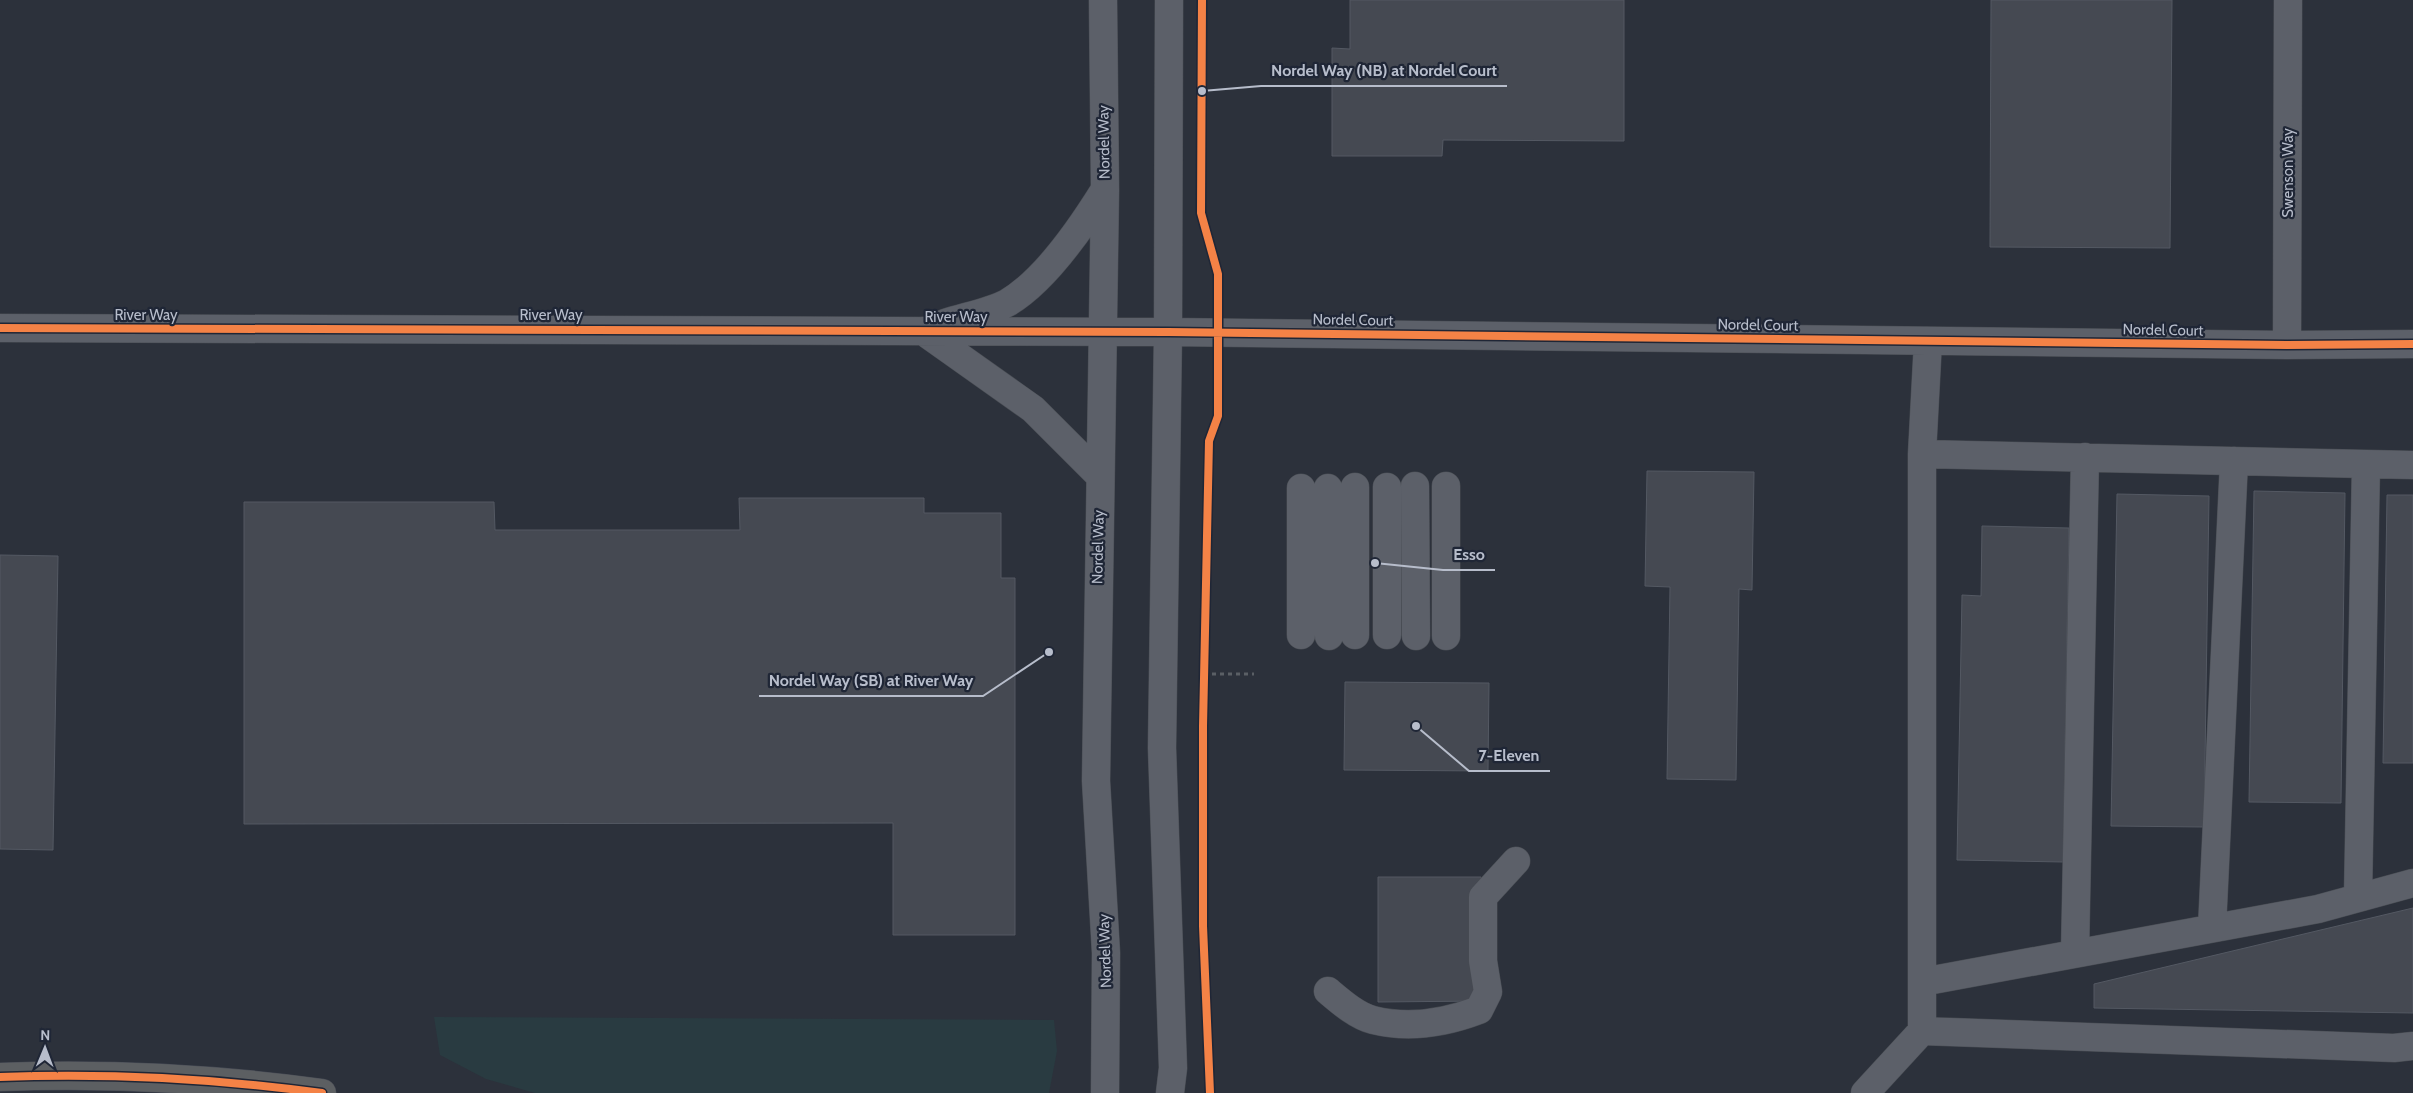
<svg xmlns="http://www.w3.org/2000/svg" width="2413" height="1093" font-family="Cabin,sans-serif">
  <rect width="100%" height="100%" fill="#2c313b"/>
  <!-- green -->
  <path fill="#293b41" d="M434,1017L1054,1020L1057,1051L1049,1093H535L486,1079L440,1055Z"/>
  <!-- building -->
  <path fill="#454952" stroke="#545963" d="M1350,0H1624V141L1443,140L1442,156H1332V48L1350,49Z
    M1991,0H2172L2170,248L1990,247Z
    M1647,471L1754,472L1752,590L1739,589L1736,780L1667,779L1670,587L1645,586Z
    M2254,491L2345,493L2341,803L2249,802Z
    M2117,494L2209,496L2204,827L2111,826Z
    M2387,495H2413V763H2383Z
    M739,498H924V513H1001V578H1015V935H893V823L244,824V502H494L495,530H740Z
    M1982,526L2069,528L2063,862L1957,860L1962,595L1981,596Z
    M0,555L58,556L53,850L0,849Z
    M1345,682L1489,683L1488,771L1344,770Z
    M1378,877H1481V1001L1378,1002Z
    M2413,908V1013L2094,1008V984Z"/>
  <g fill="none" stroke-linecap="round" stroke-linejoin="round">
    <!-- minor casing -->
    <g stroke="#484c53" stroke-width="29">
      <path id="minor" d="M1103,0L1105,190L1096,781L1106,953L1105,1093
        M1169,0L1168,332L1162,748L1173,1068L1170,1093
        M945,323C963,317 990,312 1007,303C1045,281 1081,228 1104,191
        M0,328L1168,332L2287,345L2413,344
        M923,331L1033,409L1099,475
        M2287,345L2288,0
        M1922,454L2413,465
        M1415,486L1416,636
        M1355,487V635
        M1301,488V635
        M1328,488L1329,636
        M1387,635V487
        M1446,636V486
        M2358,897L2366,464
        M2212,928L2234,461
        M2075,953L2085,457
        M1922,982L2318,909L2413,883
        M1328,991C1341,1002 1357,1016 1373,1020C1409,1029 1445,1023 1479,1010L1488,992L1483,961V897L1516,861
        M1922,1031L2394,1048L2413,1046
        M1865,1093L1922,1031V454L1928,341"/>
    </g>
    <!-- highway casing -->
    <g stroke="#494d57" stroke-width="29">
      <path id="highway" d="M0,1077C111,1073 212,1078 322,1093"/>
    </g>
    <!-- path -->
    <path stroke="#5a5f65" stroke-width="3" stroke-dasharray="4 4" stroke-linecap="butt" d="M1204,674H1254"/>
    <!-- minor -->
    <use href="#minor" stroke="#5c6069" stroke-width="28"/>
    <!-- highway -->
    <use href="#highway" stroke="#5c5f62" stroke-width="28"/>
    <!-- cycleway casing -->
    <g stroke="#1f2636" stroke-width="11">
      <path id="cycleway" d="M1202,0L1201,213L1218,274V416L1209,441L1203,726V926L1210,1093
        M0,328L1168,332L2287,345L2413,344
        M0,1077C111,1073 212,1078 322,1093"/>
    </g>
    <!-- cycleway -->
    <use href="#cycleway" stroke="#f48246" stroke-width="8"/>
  </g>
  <g text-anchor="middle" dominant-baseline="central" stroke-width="4.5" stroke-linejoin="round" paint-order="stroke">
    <!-- street labels -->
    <g font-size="15" fill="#b7bdcb" stroke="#1f2636">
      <text transform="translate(1104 142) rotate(-91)">Nordel Way</text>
      <text transform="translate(2288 173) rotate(-90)">Swenson Way</text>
      <text x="146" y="315">River Way</text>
      <text x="551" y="315">River Way</text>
      <text x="956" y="317">River Way</text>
      <text transform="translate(1353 320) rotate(1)">Nordel Court</text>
      <text transform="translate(1758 325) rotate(1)">Nordel Court</text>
      <text transform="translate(2163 330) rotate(1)">Nordel Court</text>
      <text transform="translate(1098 547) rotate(-89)">Nordel Way</text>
      <text transform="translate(1105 951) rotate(-92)">Nordel Way</text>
    </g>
  </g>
  <!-- callouts -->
  <path fill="none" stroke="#b7bdcb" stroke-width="2" d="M1202 91L1261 86H1507M1375 563L1443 570H1495M1049 652L983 696H759M1416 726L1469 771H1550"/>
  <g fill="#b7bdcb" stroke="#1f2636" stroke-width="2">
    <circle cx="1202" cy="91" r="5"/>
    <circle cx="1375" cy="563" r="5"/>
    <circle cx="1049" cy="652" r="5"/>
    <circle cx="1416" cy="726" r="5"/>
  </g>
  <g font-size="16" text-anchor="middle" font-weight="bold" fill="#b7bdcb" stroke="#1f2636" stroke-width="4.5" stroke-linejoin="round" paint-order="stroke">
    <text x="1384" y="76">Nordel Way (NB) at Nordel Court</text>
    <text x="1469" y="560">Esso</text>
    <text x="871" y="686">Nordel Way (SB) at River Way</text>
    <text x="1509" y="761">7-Eleven</text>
  </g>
  <!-- north arrow -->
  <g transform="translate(45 1048) rotate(1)" stroke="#1f2636" stroke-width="4" paint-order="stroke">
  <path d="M0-4L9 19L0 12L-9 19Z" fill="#b7bdcb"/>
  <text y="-8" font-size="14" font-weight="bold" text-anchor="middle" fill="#b7bdcb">N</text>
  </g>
</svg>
